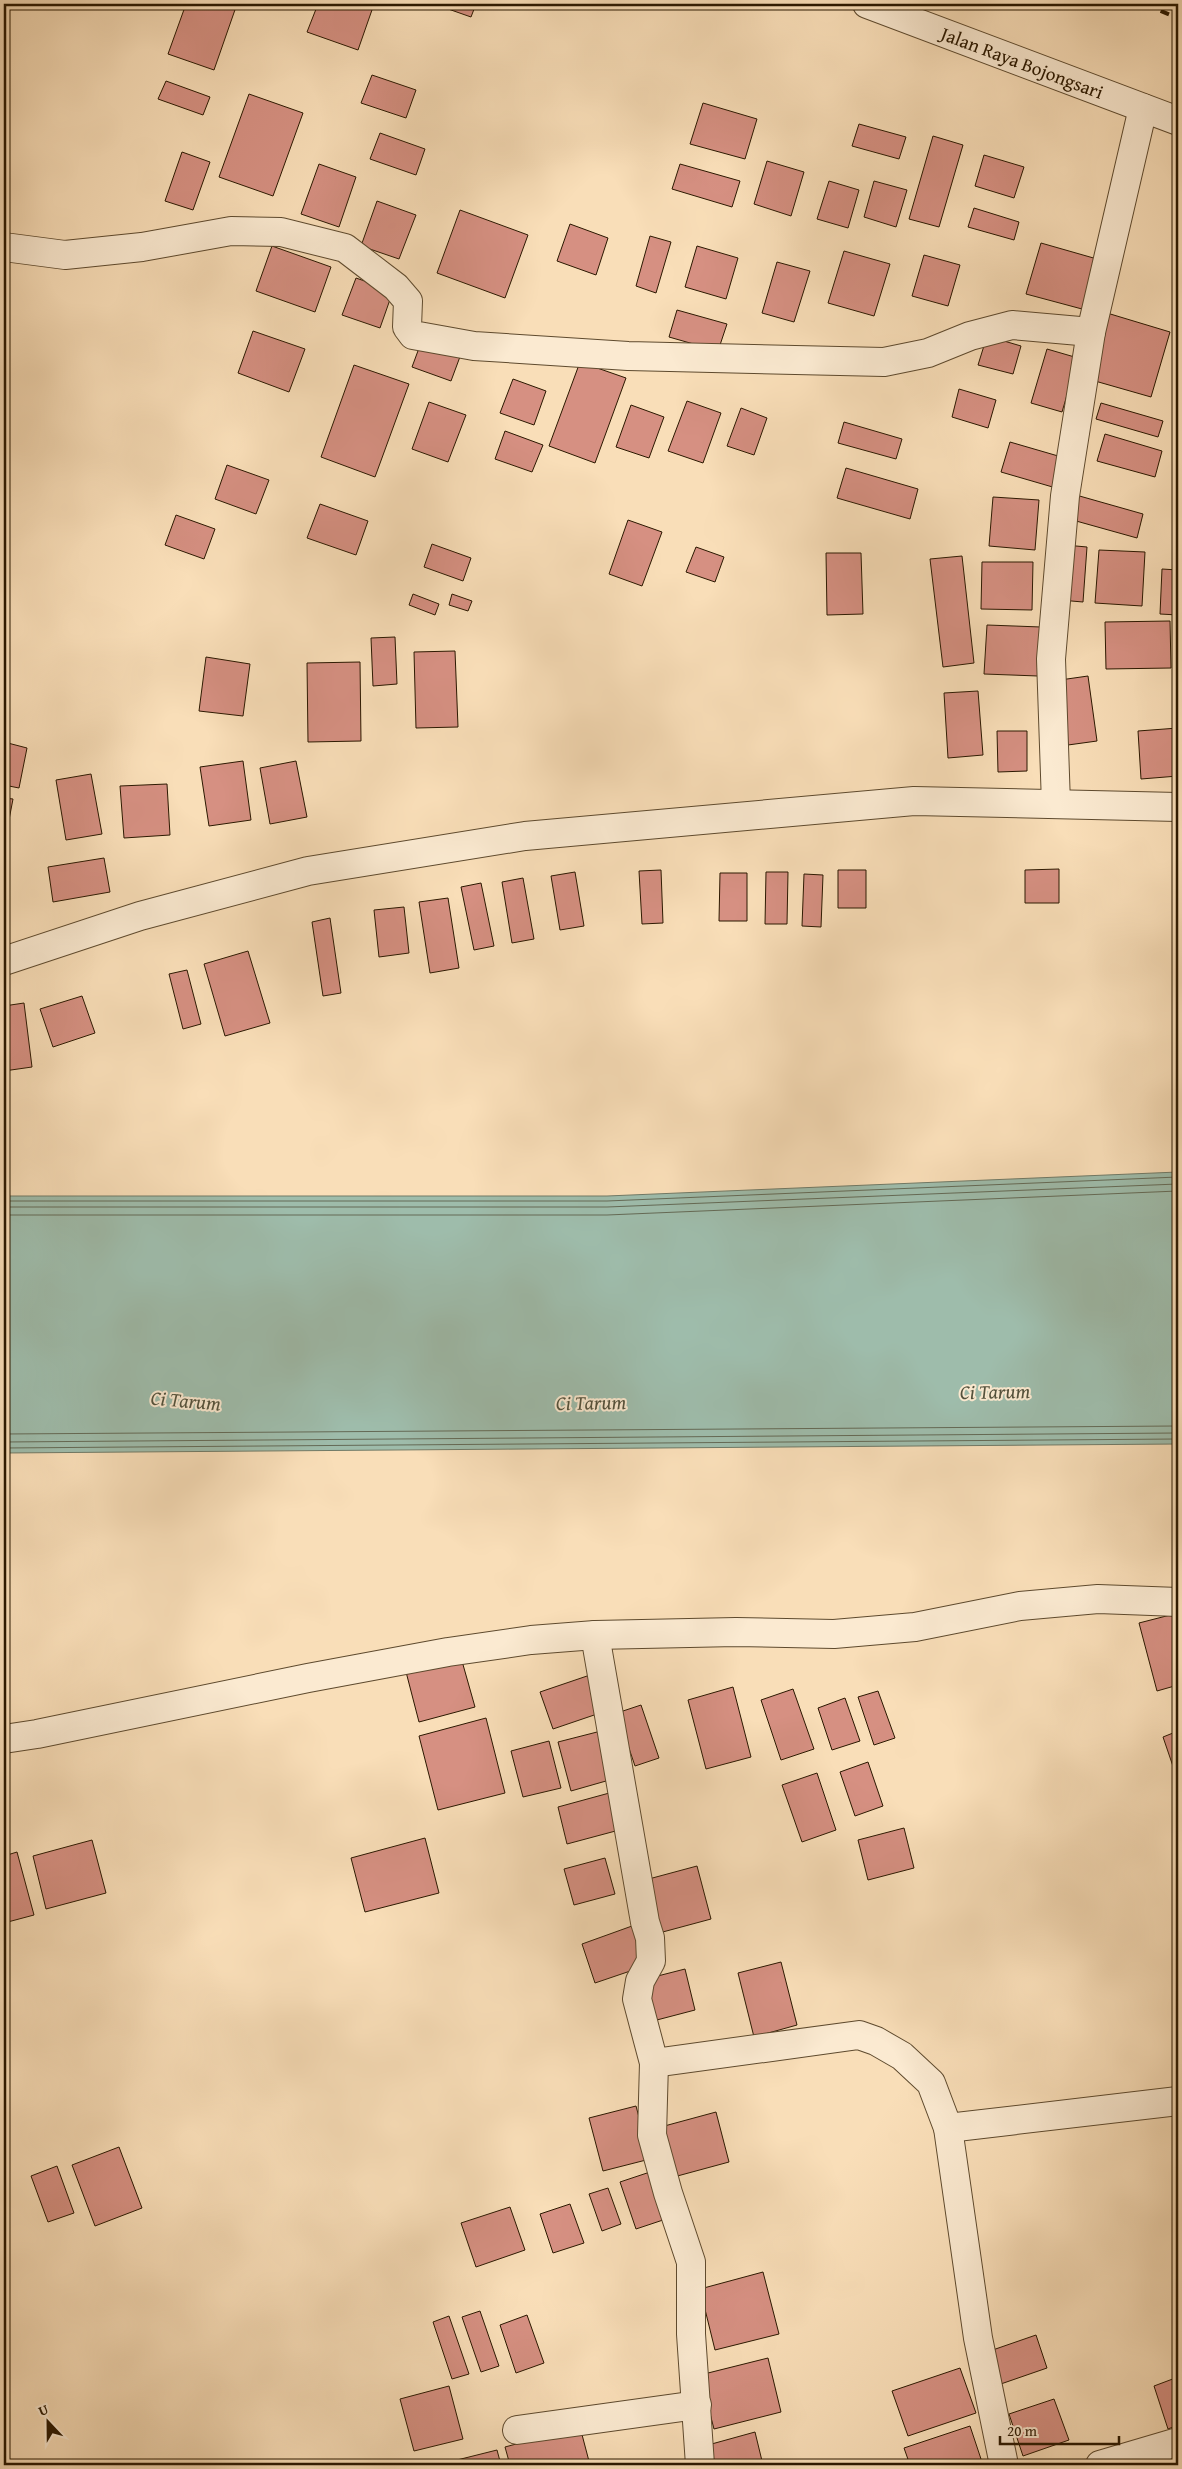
<svg xmlns="http://www.w3.org/2000/svg" width="1182" height="2469" font-family="'Gentium Book Plus',serif">
  <rect width="100%" height="100%" fill="#f9deb8"/>
  <filter id="stains"><feTurbulence type="fractalNoise" baseFrequency=".004" numOctaves="4"/><feColorMatrix values="0 0 0 0 .2 0 0 0 0 .09 0 0 0 0 .02 0 0 0 .5 -.17"/></filter>
  <radialGradient id="worn" r=".72"><stop offset=".6" stop-color="#630" stop-opacity="0"/><stop offset="1" stop-color="#630" stop-opacity=".3"/></radialGradient>
  <!-- water -->
  <path fill="#9ebcab" stroke="#707a67" d="M1178,1172V1444L4,1453V1196H607Z"/>
  <g fill="none" stroke-linecap="round" stroke-linejoin="round">
    <!-- shore -->
    <path stroke="#646a56" stroke-width="1" d="M4,1201H607L1178,1177
      M4,1207H607L1178,1184
      M4,1215H607L1178,1191
      M4,1434L1178,1426
      M4,1442L1178,1433
      M4,1448L1178,1439"/>
  </g>
  <!-- building -->
  <path fill="#d69082" stroke="#2b1800" d="M186,4H237L214,70L168,54Z
    M318,4H365L373,7L358,50L307,32Z
    M434,4H476L471,17Z
    M372,75L416,90L406,118L361,103Z
    M166,81L210,97L203,115L158,99Z
    M249,94L303,113L273,196L219,177Z
    M703,103L757,119L745,159L690,144Z
    M859,124L906,137L899,159L852,146Z
    M380,133L425,149L416,175L370,159Z
    M933,136L963,145L939,227L909,219Z
    M182,152L210,162L193,210L165,201Z
    M984,155L1024,167L1014,198L975,186Z
    M767,161L804,172L791,216L754,204Z
    M319,164L356,177L339,227L301,214Z
    M680,164L740,181L732,207L672,189Z
    M829,181L859,190L848,228L817,219Z
    M874,181L907,190L896,227L864,217Z
    M377,201L416,215L399,259L361,246Z
    M974,208L1019,222L1014,240L968,227Z
    M460,210L528,235L505,298L437,273Z
    M570,224L608,238L596,275L557,261Z
    M650,236L671,242L656,293L636,286Z
    M1041,243L1097,259L1082,309L1026,294Z
    M272,246L331,267L315,312L256,291Z
    M697,246L738,258L726,299L685,287Z
    M844,251L890,264L874,316L828,303Z
    M924,255L960,265L948,306L912,296Z
    M777,262L810,271L794,322L762,313Z
    M356,278L393,291L380,328L342,315Z
    M677,310L727,324L718,351L669,337Z
    M1107,313L1170,332L1151,397L1088,379Z
    M253,331L305,349L289,392L238,373Z
    M987,336L1021,346L1013,374L978,365Z
    M422,340L461,354L451,381L412,367Z
    M1047,349L1078,358L1062,412L1031,403Z
    M580,362L626,378L595,463L549,446Z
    M354,365L409,384L375,477L321,457Z
    M513,379L546,391L534,425L500,413Z
    M959,389L996,400L988,428L952,417Z
    M687,401L721,413L703,463L668,451Z
    M429,402L466,415L448,462L412,449Z
    M1101,403L1163,421L1158,437L1096,419Z
    M631,405L664,417L649,458L616,447Z
    M741,408L767,418L754,455L727,446Z
    M844,422L902,439L896,459L838,443Z
    M505,431L543,445L532,472L495,459Z
    M1105,434L1162,451L1155,477L1097,461Z
    M1010,442L1065,458L1056,488L1001,472Z
    M227,465L269,480L256,514L215,499Z
    M846,468L918,489L910,519L837,498Z
    M1076,495L1143,514L1137,538L1069,519Z
    M993,497L1039,500L1035,550L989,546Z
    M320,504L368,521L356,555L307,538Z
    M176,515L215,529L204,559L165,545Z
    M628,520L662,532L642,586L609,574Z
    M432,544L471,558L463,581L424,567Z
    M1065,545L1087,547L1083,602L1060,600Z
    M696,547L724,557L715,582L686,572Z
    M1099,550L1145,552L1142,606L1095,603Z
    M826,553H861L863,614L827,615Z
    M962,556L974,663L943,667L930,559Z
    M982,562H1033L1032,610L981,609Z
    M1162,569L1178,570V615L1160,614Z
    M413,594L439,604L435,615L409,605Z
    M452,594L472,601L468,611L449,605Z
    M1170,621L1171,668L1106,669L1105,622Z
    M987,625L1041,627L1038,676L984,674Z
    M395,637L397,684L373,686L371,638Z
    M455,651L458,727L416,728L414,652Z
    M206,657L250,664L243,716L199,711Z
    M360,662L361,741L308,742L307,663Z
    M1088,676L1097,741L1068,745L1060,680Z
    M978,691L983,755L948,758L944,693Z
    M1178,728V776L1141,779L1138,731Z
    M997,731H1027V771L998,772Z
    M4,742L27,748L19,788L4,785Z
    M243,761L251,820L209,826L200,767Z
    M296,761L307,817L270,824L260,768Z
    M91,774L102,834L66,840L56,780Z
    M167,784L170,835L124,838L120,786Z
    M4,798L13,799L8,825L4,824Z
    M104,858L110,892L53,902L48,867Z
    M1059,869V903H1025V870Z
    M661,870L663,923L642,924L639,871Z
    M838,870H866V908H838Z
    M575,872L584,926L560,930L551,876Z
    M766,872H788L787,924H765Z
    M720,873H747V921H719Z
    M804,874L823,875L821,927L802,926Z
    M523,878L534,939L512,943L502,882Z
    M481,883L494,946L474,950L461,887Z
    M448,898L459,968L430,973L419,902Z
    M404,907L409,953L379,957L374,910Z
    M330,918L341,993L323,996L312,922Z
    M248,951L270,1023L225,1036L204,964Z
    M187,970L201,1024L183,1029L169,974Z
    M82,996L95,1033L53,1047L40,1009Z
    M24,1003L32,1067L4,1071V1006Z
    M1178,1613V1685L1157,1691L1139,1623Z
    M460,1654L475,1707L419,1722L405,1668Z
    M590,1675L603,1712L553,1729L540,1692Z
    M733,1687L751,1757L706,1769L688,1700Z
    M793,1689L814,1749L781,1760L761,1700Z
    M878,1691L895,1738L874,1745L858,1697Z
    M845,1698L860,1741L832,1750L818,1708Z
    M641,1705L659,1758L635,1766L617,1713Z
    M486,1718L505,1793L438,1810L419,1736Z
    M601,1731L613,1779L571,1791L558,1742Z
    M1178,1731V1781L1163,1737Z
    M549,1741L561,1788L523,1797L511,1751Z
    M868,1762L883,1806L855,1816L840,1772Z
    M817,1773L836,1830L802,1842L782,1785Z
    M613,1792L623,1829L567,1844L558,1807Z
    M904,1828L914,1868L868,1880L858,1840Z
    M425,1838L439,1893L365,1912L351,1858Z
    M92,1840L106,1893L46,1909L33,1856Z
    M17,1852L34,1915L4,1923V1856Z
    M605,1858L615,1894L574,1905L564,1869Z
    M697,1866L711,1919L659,1933L645,1880Z
    M632,1926L645,1966L595,1983L582,1944Z
    M781,1962L797,2025L754,2037L738,1973Z
    M685,1969L695,2010L653,2021L642,1980Z
    M636,2106L650,2159L603,2171L589,2118Z
    M716,2112L729,2162L670,2178L657,2128Z
    M119,2147L142,2208L95,2226L72,2165Z
    M57,2166L74,2213L48,2222L31,2176Z
    M650,2172L666,2219L636,2229L620,2182Z
    M608,2188L621,2224L602,2231L589,2194Z
    M570,2204L584,2243L553,2253L540,2214Z
    M510,2207L525,2250L476,2267L461,2223Z
    M763,2272L779,2334L715,2350L700,2289Z
    M480,2311L499,2366L481,2372L462,2317Z
    M527,2315L544,2363L516,2373L500,2325Z
    M449,2316L469,2374L452,2379L433,2322Z
    M1036,2335L1047,2368L995,2386L984,2353Z
    M768,2358L781,2412L714,2429L700,2375Z
    M960,2368L976,2413L908,2436L892,2391Z
    M1178,2377V2425L1168,2429L1154,2386Z
    M449,2386L463,2439L414,2451L400,2399Z
    M1054,2399L1069,2440L1023,2456L1009,2414Z
    M970,2426L983,2465H910L904,2448Z
    M580,2427L590,2465H510L505,2447Z
    M755,2432L763,2465H713L708,2445Z
    M497,2450L501,2465H437Z
    M1178,2453V2465H1156L1155,2461Z"/>
  <g fill="none" stroke-linecap="round" stroke-linejoin="round">
    <!-- minor casing -->
    <g stroke="#5e4a2e" stroke-width="30">
      <g id="minor">
        <path id="s1" d="M867,4L1178,121"/>
        <path d="M4,247L65,255L142,247L231,231L281,232L345,248L396,287L408,301L407,327L413,335L474,346L628,356L884,362L928,353L970,336L1012,325L1091,332"/>
        <path d="M1056,804L1051,659L1065,496L1091,332L1143,108"/>
        <path d="M4,961L140,916L308,871L525,836L914,801L1178,807"/>
        <path d="M595,1635L645,1922L650,1938L651,1961L640,1981L637,1999L654,2063L652,2135L668,2193L691,2262V2334L700,2465"/>
        <path d="M4,1739L37,1734L308,1678L448,1652L531,1640L595,1635L736,1632L834,1634L915,1627L1020,1606L1098,1599L1178,1602"/>
        <path d="M654,2063L859,2035L876,2041L902,2056L931,2083L948,2128L978,2338L1004,2465"/>
        <path d="M948,2128L1178,2101"/>
        <path d="M517,2430L697,2405"/>
        <path d="M1100,2465L1178,2442"/>
      </g>
    </g>
    <!-- minor -->
    <use href="#minor" stroke="#fbead1" stroke-width="28"/>
    <!-- rail -->
    <path stroke="#2b1800" stroke-width="4" stroke-dasharray="9 9" stroke-linecap="butt" d="M1144,4L1178,18"/>
  </g>
  <g text-anchor="middle" dominant-baseline="central" stroke-width="4" stroke-linejoin="round" paint-order="stroke">
    <!-- street labels -->
    <g font-size="19" fill="#2b1800" stroke="#fbead1">
      <text stroke="none"><textPath href="#s1" startOffset="166">Jalan Raya Bojongsari</textPath></text>
    </g>
    <!-- water labels -->
    <g font-size="20" font-style="italic" fill="#53513c" stroke="#fbead1">
      <text transform="translate(995 1391) rotate(-1)">Ci Tarum</text>
      <text transform="translate(186 1400) rotate(5)">Ci Tarum</text>
      <text transform="translate(591 1402) rotate(-1)">Ci Tarum</text>
    </g>
  </g>
  <!-- margin -->
  <rect width="1182" height="2469" fill="none" stroke="#f9deb8" stroke-width="20"/>
  <rect x="5" y="5" width="1172" height="2459" fill="none" stroke="#2b1800" stroke-width="2.5"/>
  <rect x="10" y="10" width="1162" height="2449" fill="none" stroke="#2b1800"/>
  <!-- north arrow -->
  <g transform="translate(48 2422) rotate(338)" stroke="#fbead1" stroke-width="4" paint-order="stroke">
  <path d="M0-4L9 19L0 12L-9 19Z" fill="#2b1800"/>
  <text y="-8" font-size="14" font-weight="bold" text-anchor="middle" fill="#2b1800">U</text>
  </g>
  <!-- scale -->
  <path d="M1000 2436v8h119v-8" fill="none" stroke="#2b1800" stroke-width="2.5"/>
  <text x="1007" y="2436" font-size="15" fill="#2b1800" stroke="#fbead1" stroke-width="4" paint-order="stroke">20 m</text>
  <rect width="100%" height="100%" filter="url(#stains)"/>
  <rect width="100%" height="100%" fill="url(#worn)"/>
</svg>
